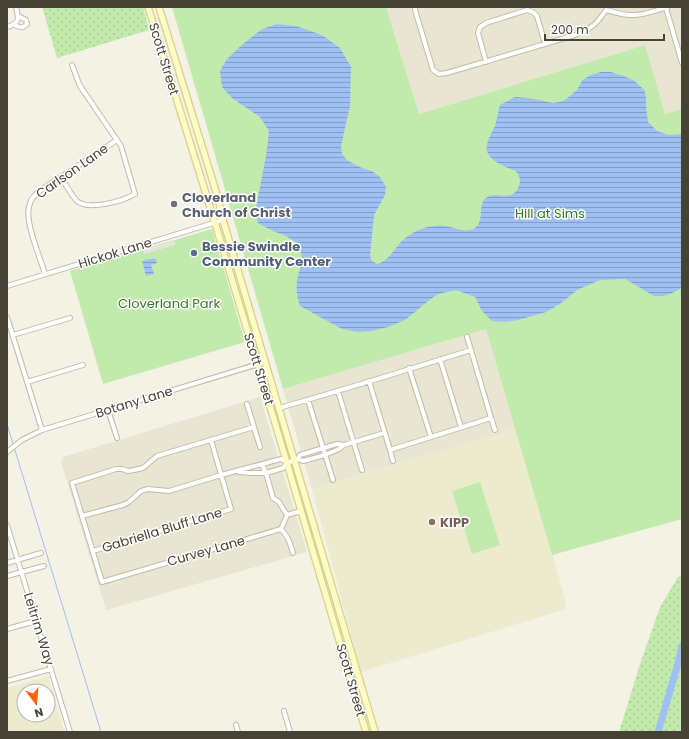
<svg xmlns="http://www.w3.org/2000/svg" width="689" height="739" font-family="Poppins,sans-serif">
  <defs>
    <pattern id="grass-dots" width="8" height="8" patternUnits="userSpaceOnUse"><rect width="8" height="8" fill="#c2eaac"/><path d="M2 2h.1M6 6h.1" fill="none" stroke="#a8ca95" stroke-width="1.8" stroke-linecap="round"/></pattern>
    <pattern id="water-rules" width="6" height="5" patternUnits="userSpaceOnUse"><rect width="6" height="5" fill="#9ec0f3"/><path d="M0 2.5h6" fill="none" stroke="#839ec6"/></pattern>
  </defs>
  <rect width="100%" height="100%" fill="#f3f2e5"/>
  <!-- residential -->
  <path fill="#e8e5d3" d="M386,7H682V109L665,114L644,45L419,114Z
    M486,329L516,429L312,489L283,389Z
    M260,397L307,552L106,610L61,462L63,457Z"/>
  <!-- education -->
  <path fill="#edebce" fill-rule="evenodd" d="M516,429L565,598L566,609L361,672L312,489Z
    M48,676L64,732H7V688ZM24,691H48V715H24Z"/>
  <!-- grass -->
  <path fill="url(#grass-dots)" d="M42,7H143L149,30L57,58Z
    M682,575V732H619L640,664L660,607L678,577Z"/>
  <!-- park -->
  <path fill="#c2eaac" d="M172,7H386L419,114L645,45L665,114L682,109V519L552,555L486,329L283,389Z
    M212,229L245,342L103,384L70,271Z
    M480,482L500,545L472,554L452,491Z"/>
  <!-- parking -->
  <path fill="#e4e3de" d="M174,241L175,245L144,254L143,250Z"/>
  <!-- water -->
  <path fill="url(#water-rules)" d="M277,24L296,26L322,35L340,48L351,67L350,106L341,146L342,154L348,161L362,168L372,171L380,177L386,187L385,195L374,215L370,256L372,261L377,264C387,262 394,250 401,242C407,236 416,230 424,228C431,226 439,225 445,226C454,227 466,234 475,228C485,220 477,205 486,198C496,189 510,204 518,188C519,186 520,183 520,180C520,178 518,173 516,171C514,170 510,169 508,168C499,164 484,157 487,145C488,139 492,132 495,126C497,119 498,112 500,105L515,97L529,98L553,103L559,102L565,100L577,90L582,81L590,75L601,72H611L624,76L635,81L645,91L646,100V106L648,122L657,131L669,135L682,134V288L670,294L663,296H654L625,279L600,280L577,290L560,304L546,312L518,320L505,322L492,321L482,311L475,297L456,290L438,294L428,301L405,320L388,327L372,331L358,332L342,329L300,306C297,297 296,290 297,281C299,267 308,253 294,241C286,235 277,233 269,229C265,227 261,225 258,223L256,215V208L266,156L269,131L260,117L233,99L222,87L220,71L227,59L243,44L262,29Z
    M155,258L157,263L151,265L154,274L146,276L142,261Z"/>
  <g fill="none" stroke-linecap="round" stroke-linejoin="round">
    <!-- stream -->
    <path stroke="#9ec0f3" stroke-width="1" d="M7,424L13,444
      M14,447L101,732
      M677,667L682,668"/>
    <!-- river -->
    <path stroke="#9ec0f3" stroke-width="7" d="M658,732L677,667L682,646"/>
    <!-- minor casing -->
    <g stroke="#bfbca7" stroke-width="6">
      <path id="minor" d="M415,7V10L433,70L439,74L447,73L575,35C592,28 596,25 606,10C614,12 622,15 631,15C643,16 656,10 668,7
        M666,8L682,63
        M14,25C19,27 23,29 27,24L26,20L18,16
        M7,27C20,23 19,19 16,7
        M486,62L478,33L480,27L486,23L527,10L533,12L537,16L545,44
        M61,177C65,184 72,196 77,201C89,211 123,201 135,194L121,146L80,86L72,65
        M45,274C40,257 25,223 29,207C30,199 35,194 41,190L117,140
        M7,286L223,220
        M7,317L42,430
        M13,335L70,318
        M467,337L471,350
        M440,359L461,427
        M409,368L431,437
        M27,382L83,365
        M338,391L362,470
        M308,400L333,480
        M247,404L260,447
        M279,408C343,390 407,370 471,350L491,418L390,450L369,381
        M108,410L117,438
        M491,418L495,430
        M254,427L157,456L143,468L134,470L128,471L122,469H116L72,483L102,582L281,529L287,515L301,511
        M344,445L384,433
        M390,450L393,461
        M7,452L22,440L42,430L265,362
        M262,465L266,473L273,498L279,502L287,515
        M239,472L251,473H266L283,468L287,463L298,459L303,461L325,455L339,449L344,445L337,444L300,455L298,459
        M82,516L123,505L129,502L141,491L148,489L169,491L221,475L281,459L287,462
        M7,525L70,732
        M281,529C288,536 290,543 293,553
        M93,551L231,509L211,440
        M7,563L41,553
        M7,576L44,566
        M7,629L36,621
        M7,681L51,669
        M284,711L290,732
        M236,725L238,732"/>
    </g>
    <!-- secondary casing -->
    <g stroke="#d6d192" stroke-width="8">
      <path id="secondary" d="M148,7L215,223L287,463L366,732
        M159,7L218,198L223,220L375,732"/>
    </g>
    <!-- minor -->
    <use href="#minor" stroke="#fff" stroke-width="4"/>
    <!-- secondary -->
    <use href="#secondary" stroke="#fffcc3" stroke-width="5.5"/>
  </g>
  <!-- markers -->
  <circle fill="#6b7280" stroke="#fff" stroke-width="1.5" cx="174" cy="204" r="4"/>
  <circle fill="#5c6f8a" stroke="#fff" stroke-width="1.5" cx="194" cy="253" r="4"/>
  <circle fill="#8d6e63" stroke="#fff" stroke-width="1.5" cx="432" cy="522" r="4"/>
  <g text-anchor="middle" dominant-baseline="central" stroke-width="3" stroke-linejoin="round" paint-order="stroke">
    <!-- street labels -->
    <g font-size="13" fill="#464334" stroke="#fff">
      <text transform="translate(164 59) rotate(73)">Scott Street</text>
      <text transform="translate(72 171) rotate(-35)">Carlson Lane</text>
      <text transform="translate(115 253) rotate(-17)">Hickok Lane</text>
      <text transform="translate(259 369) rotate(73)">Scott Street</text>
      <text transform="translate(134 402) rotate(-17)">Botany Lane</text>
      <text transform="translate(162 530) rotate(-17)">Gabriella Bluff Lane</text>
      <text transform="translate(206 551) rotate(-16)">Curvey Lane</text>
      <text transform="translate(39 629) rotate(73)">Leitrim Way</text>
      <text transform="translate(351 680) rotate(74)">Scott Street</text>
    </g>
    <!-- worship labels -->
    <g font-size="13" font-weight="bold" fill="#5b616d" stroke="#fff" text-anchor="start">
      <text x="182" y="197">Cloverland<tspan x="182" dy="15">Church of Christ</tspan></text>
    </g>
    <!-- park labels -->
    <g font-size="13" fill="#357b25" stroke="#fff">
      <text x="550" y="213">Hill at Sims</text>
      <text x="169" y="303">Cloverland Park</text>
    </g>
    <!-- service labels -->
    <g font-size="13" font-weight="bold" fill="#4e5e75" stroke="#fff" text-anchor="start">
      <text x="202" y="246">Bessie Swindle<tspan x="202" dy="15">Community Center</tspan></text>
    </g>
    <!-- education labels -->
    <g font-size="13" font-weight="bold" fill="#785e54" stroke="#fff" text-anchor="start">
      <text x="440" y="522">KIPP</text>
    </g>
  </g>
  <!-- border -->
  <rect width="689" height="739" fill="none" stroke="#464334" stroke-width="16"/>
  <!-- north arrow -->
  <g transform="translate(36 703) rotate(164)"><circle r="19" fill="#ffffff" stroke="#b5b4ae"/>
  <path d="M0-3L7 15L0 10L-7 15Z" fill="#ff6310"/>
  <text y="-6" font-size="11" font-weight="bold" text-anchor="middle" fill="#464334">N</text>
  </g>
  <!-- scale -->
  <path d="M545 34v6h119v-6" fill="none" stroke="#464334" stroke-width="2"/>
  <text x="551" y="34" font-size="12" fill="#464334" stroke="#ffffff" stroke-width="3" paint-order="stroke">200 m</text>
</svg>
